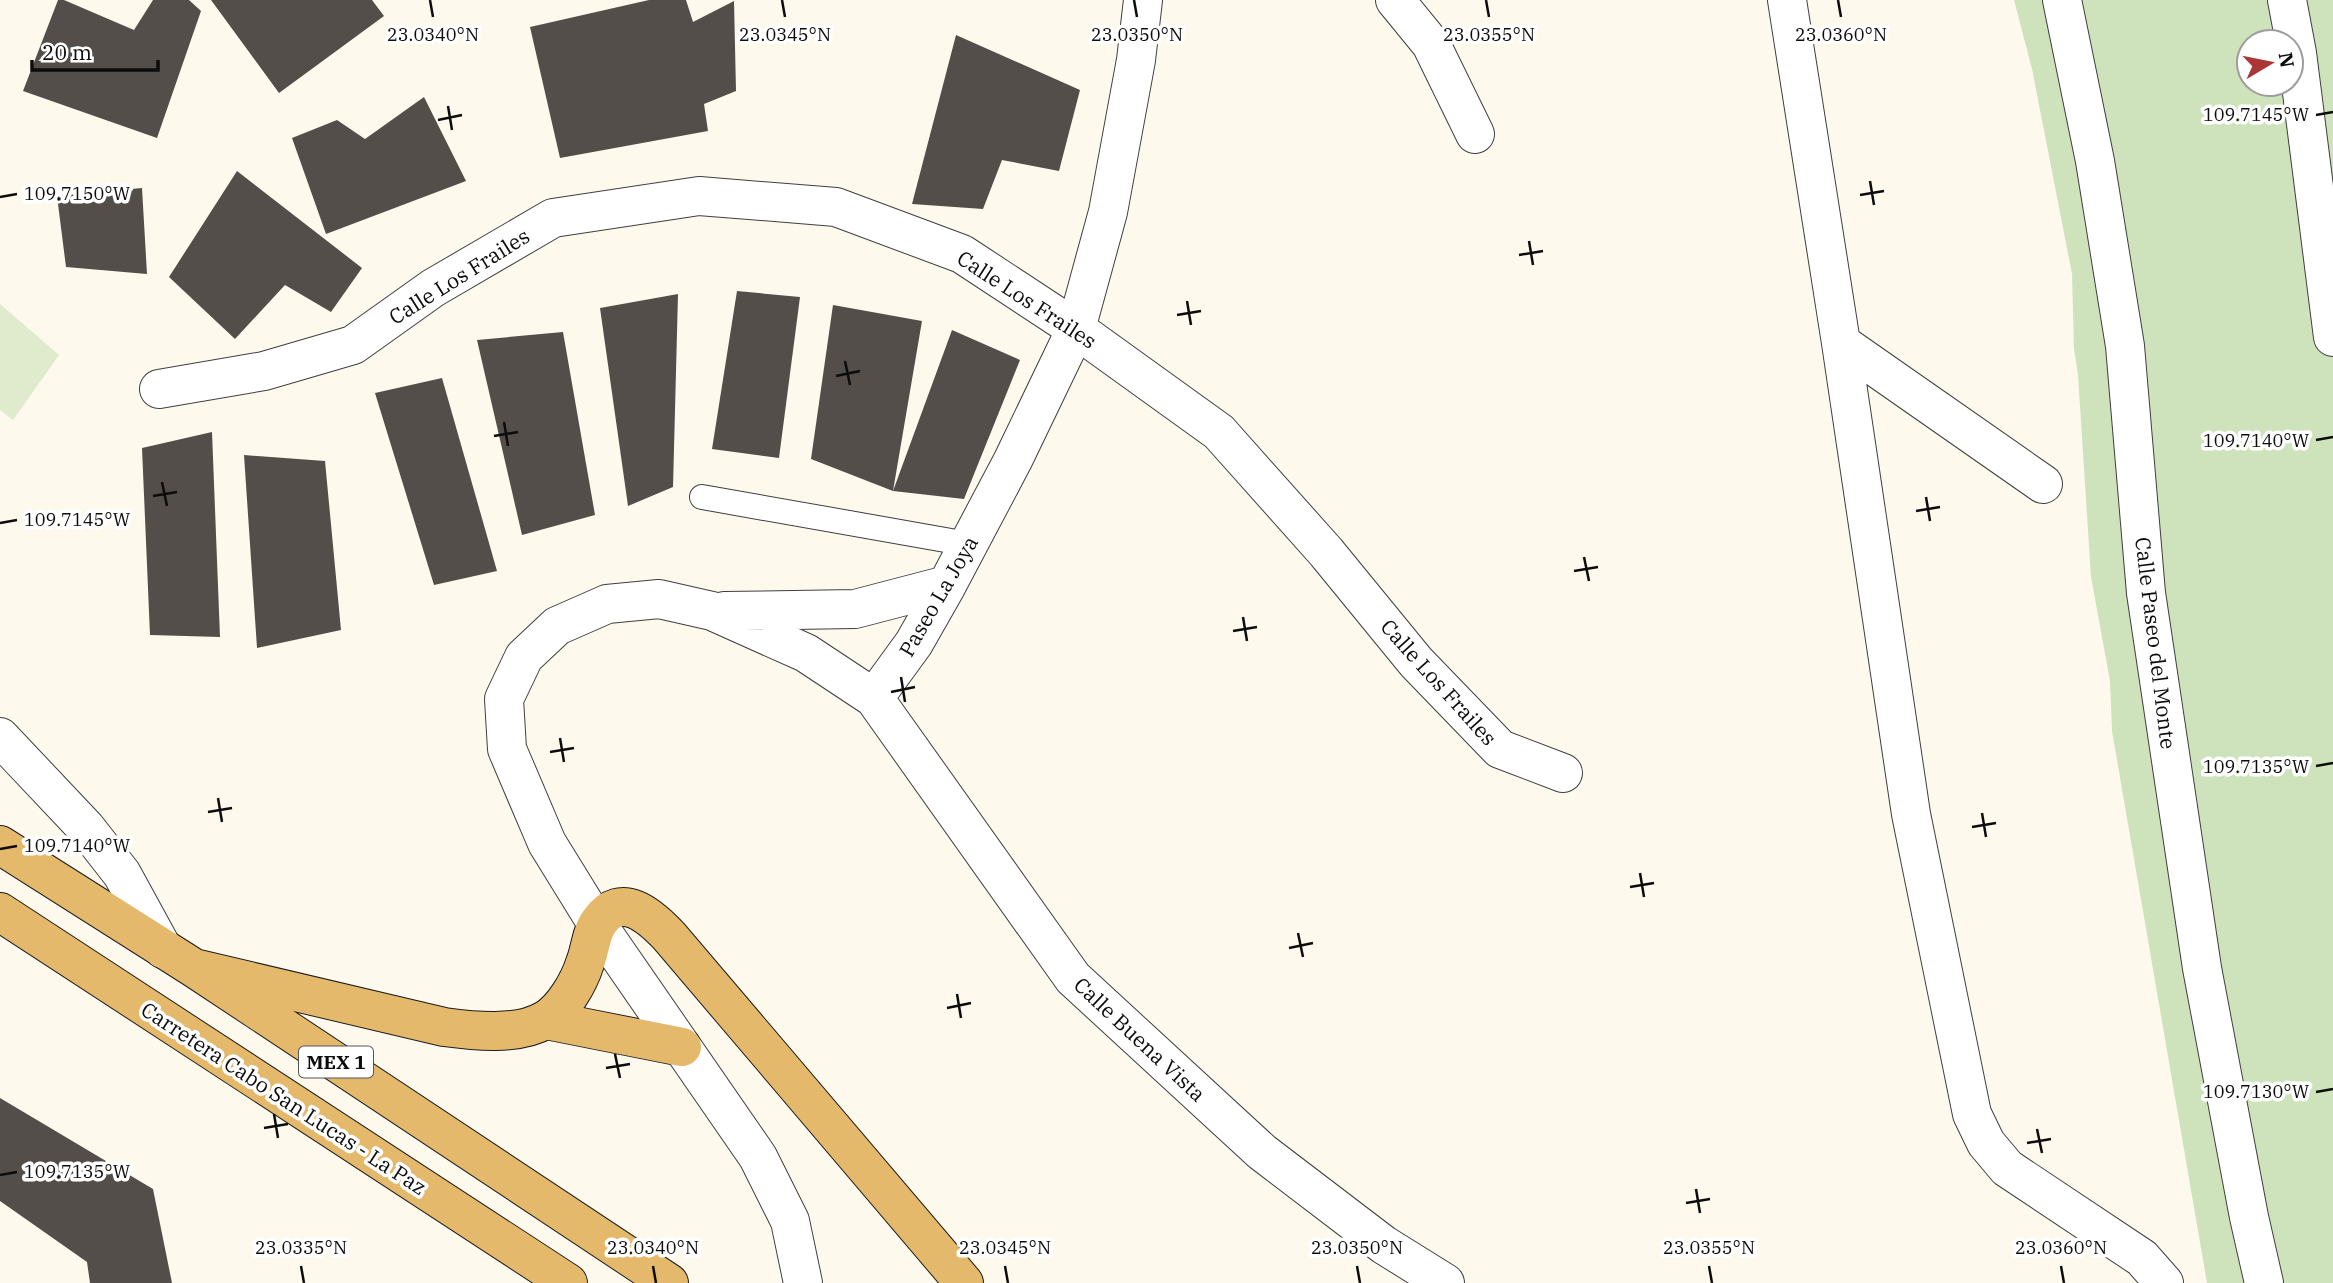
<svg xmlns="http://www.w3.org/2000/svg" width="2333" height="1283" font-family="'IBM Plex Serif',serif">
  <rect width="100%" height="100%" fill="#fdfaed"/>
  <!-- green -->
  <path fill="#cee3bb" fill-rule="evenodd" d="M2014,0H2333V1283H2207L2112,731L2110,681L2091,577L2078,375L2074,349L2072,274L2032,69ZM2249,42H2291V84H2249Z"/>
  <!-- pitch -->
  <path fill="#dfebcc" d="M0,304L59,355L13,420L0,410Z"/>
  <!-- building -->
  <path fill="#534e4a" d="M58,0H64L134,30L153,0H189L201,11L157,138L23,91Z
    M211,0H372L384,16L279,93Z
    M649,0H686L693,22L734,1L736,91L704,104L708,131L560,158L530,27Z
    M956,35L1080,90L1059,171L1002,160L983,209L912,204Z
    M424,97L466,181L326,234L292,138L337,120L365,139Z
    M237,171L362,268L331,312L285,285L235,339L169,277Z
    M142,188L147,274L66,267L57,196Z
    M737,291L800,297L779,458L712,449Z
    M678,294L673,487L628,506L600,308Z
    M833,305L922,321L893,491L811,459Z
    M952,330L1020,360L964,499L893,491Z
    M563,332L595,515L522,535L477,340Z
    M442,378L497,571L434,585L375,393Z
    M212,432L220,637L150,635L142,448Z
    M244,455L325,461L341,630L257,648Z
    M0,1098L153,1189L172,1283H90L87,1262L0,1201Z"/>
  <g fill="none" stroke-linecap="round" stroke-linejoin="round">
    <!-- service casing -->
    <g stroke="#3f3f3f" stroke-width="26">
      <path id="service" d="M702,497L968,544"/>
    </g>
    <!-- minor casing -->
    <g stroke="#3f3f3f" stroke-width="40">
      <path id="minor" d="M1395,0L1431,44L1475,134
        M1787,0L1841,343L1911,814L1972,1114L1986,1143L2007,1168L2142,1258L2164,1283
        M2062,0L2095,161L2125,346L2146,593L2202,968L2249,1217L2264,1283
        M2287,0L2297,53L2333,337
        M1841,343L2043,484
        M159,389L264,371L353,345L433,288L553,218L699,196L836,207L962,254L1076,329L1219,432L1326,552L1416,662L1500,749L1563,773
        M724,611L855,609L947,585
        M874,698L1073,978L1262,1152L1384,1245L1445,1283
        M0,737L86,828L122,874L163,949
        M803,1283L790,1221L758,1157L597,924L547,843L507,749L504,699L524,657L557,626L607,604L659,599L712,611L806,653L874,698L914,643L947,585L1013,460L1076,329L1108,212L1136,60L1143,0"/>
    </g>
    <!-- trunk casing -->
    <g stroke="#1d1d1d" stroke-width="40">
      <path id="trunk" d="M0,845L194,968L669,1283
        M0,912L568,1283
        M194,968L444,1027C474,1031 518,1036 545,1020C563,1010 579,982 585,963C590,951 591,933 599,922C621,890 650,916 669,936L964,1283
        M546,1020L682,1047"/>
    </g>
    <!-- service -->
    <use href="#service" stroke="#fff" stroke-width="24"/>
    <!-- minor -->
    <use href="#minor" stroke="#fff" stroke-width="38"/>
    <!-- trunk -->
    <use href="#trunk" stroke="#e4b96c" stroke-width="38"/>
  </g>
  <!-- ticks -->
  <path fill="none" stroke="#0c0c0c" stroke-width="2.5" d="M430,0L433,17M782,0L785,17M1134,0L1137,17M1486,0L1489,17M1838,0L1841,17M448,106L452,130M2316,115L2333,112M438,120L462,115M1870,181L1874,205M1860,195L1884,191M0,197L17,194M1529,241L1533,265M1519,255L1543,251M1187,301L1191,325M1177,315L1201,311M845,361L850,385M836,376L860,371M504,422L508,446M494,436L518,432M2316,440L2333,437M162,482L167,506M153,496L177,492M1926,497L1930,521M1916,511L1940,507M0,523L17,520M1584,557L1589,581M1574,571L1598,567M1243,617L1247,641M1233,631L1257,627M901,677L905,702M891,692L915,687M560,738L564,762M550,752L574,748M2316,766L2333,763M218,798L222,822M208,812L232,808M1982,813L1986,837M1972,827L1996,823M0,849L17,846M1640,873L1644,897M1630,887L1654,883M1298,933L1303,957M1289,948L1313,943M957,994L961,1018M947,1008L971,1003M615,1054L620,1078M606,1068L630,1064M2316,1092L2333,1089M274,1114L278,1138M264,1128L288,1124M2037,1129L2042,1153M2027,1143L2051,1139M0,1175L17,1172M1696,1189L1700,1213M1686,1203L1710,1199M301,1266L304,1283M653,1266L656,1283M1005,1266L1008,1283M1357,1266L1360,1283M1709,1266L1712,1283M2061,1266L2064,1283"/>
  <g text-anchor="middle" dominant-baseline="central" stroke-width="7" stroke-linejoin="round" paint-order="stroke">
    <!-- shield labels -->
    <rect fill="#fff" stroke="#555" stroke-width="2" x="299" y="1046.5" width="74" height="31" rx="5"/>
    <g font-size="19" font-weight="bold" fill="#0c0c0c">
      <text x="336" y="1062">MEX 1</text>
    </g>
    <!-- street labels -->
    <g font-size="21" fill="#0c0c0c" stroke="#fff">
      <text transform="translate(459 276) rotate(-32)">Calle Los Frailes</text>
      <text transform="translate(1027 299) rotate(33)">Calle Los Frailes</text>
      <text transform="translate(938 596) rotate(-60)">Paseo La Joya</text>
      <text transform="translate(2156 643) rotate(83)">Calle Paseo del Monte</text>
      <text transform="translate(1439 682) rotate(48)">Calle Los Frailes</text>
      <text transform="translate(1140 1039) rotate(43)">Calle Buena Vista</text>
      <text transform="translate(284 1098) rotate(33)">Carretera Cabo San Lucas - La Paz</text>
    </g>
  </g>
  <g font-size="18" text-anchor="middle" fill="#0c0c0c" stroke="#fff" stroke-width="7" stroke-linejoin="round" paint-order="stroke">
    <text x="433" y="41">23.0340°N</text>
    <text x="785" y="41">23.0345°N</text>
    <text x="1137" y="41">23.0350°N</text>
    <text x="1489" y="41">23.0355°N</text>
    <text x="1841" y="41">23.0360°N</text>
    <text x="2256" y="121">109.7145°W</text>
    <text x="77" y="200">109.7150°W</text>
    <text x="2256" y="447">109.7140°W</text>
    <text x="77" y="526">109.7145°W</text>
    <text x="2256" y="773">109.7135°W</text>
    <text x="77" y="852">109.7140°W</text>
    <text x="2256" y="1098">109.7130°W</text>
    <text x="77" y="1178">109.7135°W</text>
    <text x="301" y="1254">23.0335°N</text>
    <text x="653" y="1254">23.0340°N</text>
    <text x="1005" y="1254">23.0345°N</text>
    <text x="1357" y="1254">23.0350°N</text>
    <text x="1709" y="1254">23.0355°N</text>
    <text x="2061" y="1254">23.0360°N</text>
  </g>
  <!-- north arrow -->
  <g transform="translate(2270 63) rotate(80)"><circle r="33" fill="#ffffff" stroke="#9e9e9e" stroke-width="2"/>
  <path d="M0-5L12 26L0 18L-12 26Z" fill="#aa3637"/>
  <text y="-10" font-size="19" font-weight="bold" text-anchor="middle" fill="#0c0c0c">N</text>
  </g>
  <!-- scale -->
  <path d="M32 60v10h126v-10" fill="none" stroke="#0c0c0c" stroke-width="3.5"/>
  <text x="42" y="60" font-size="21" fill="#0c0c0c" stroke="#ffffff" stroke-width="5" paint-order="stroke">20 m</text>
</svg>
